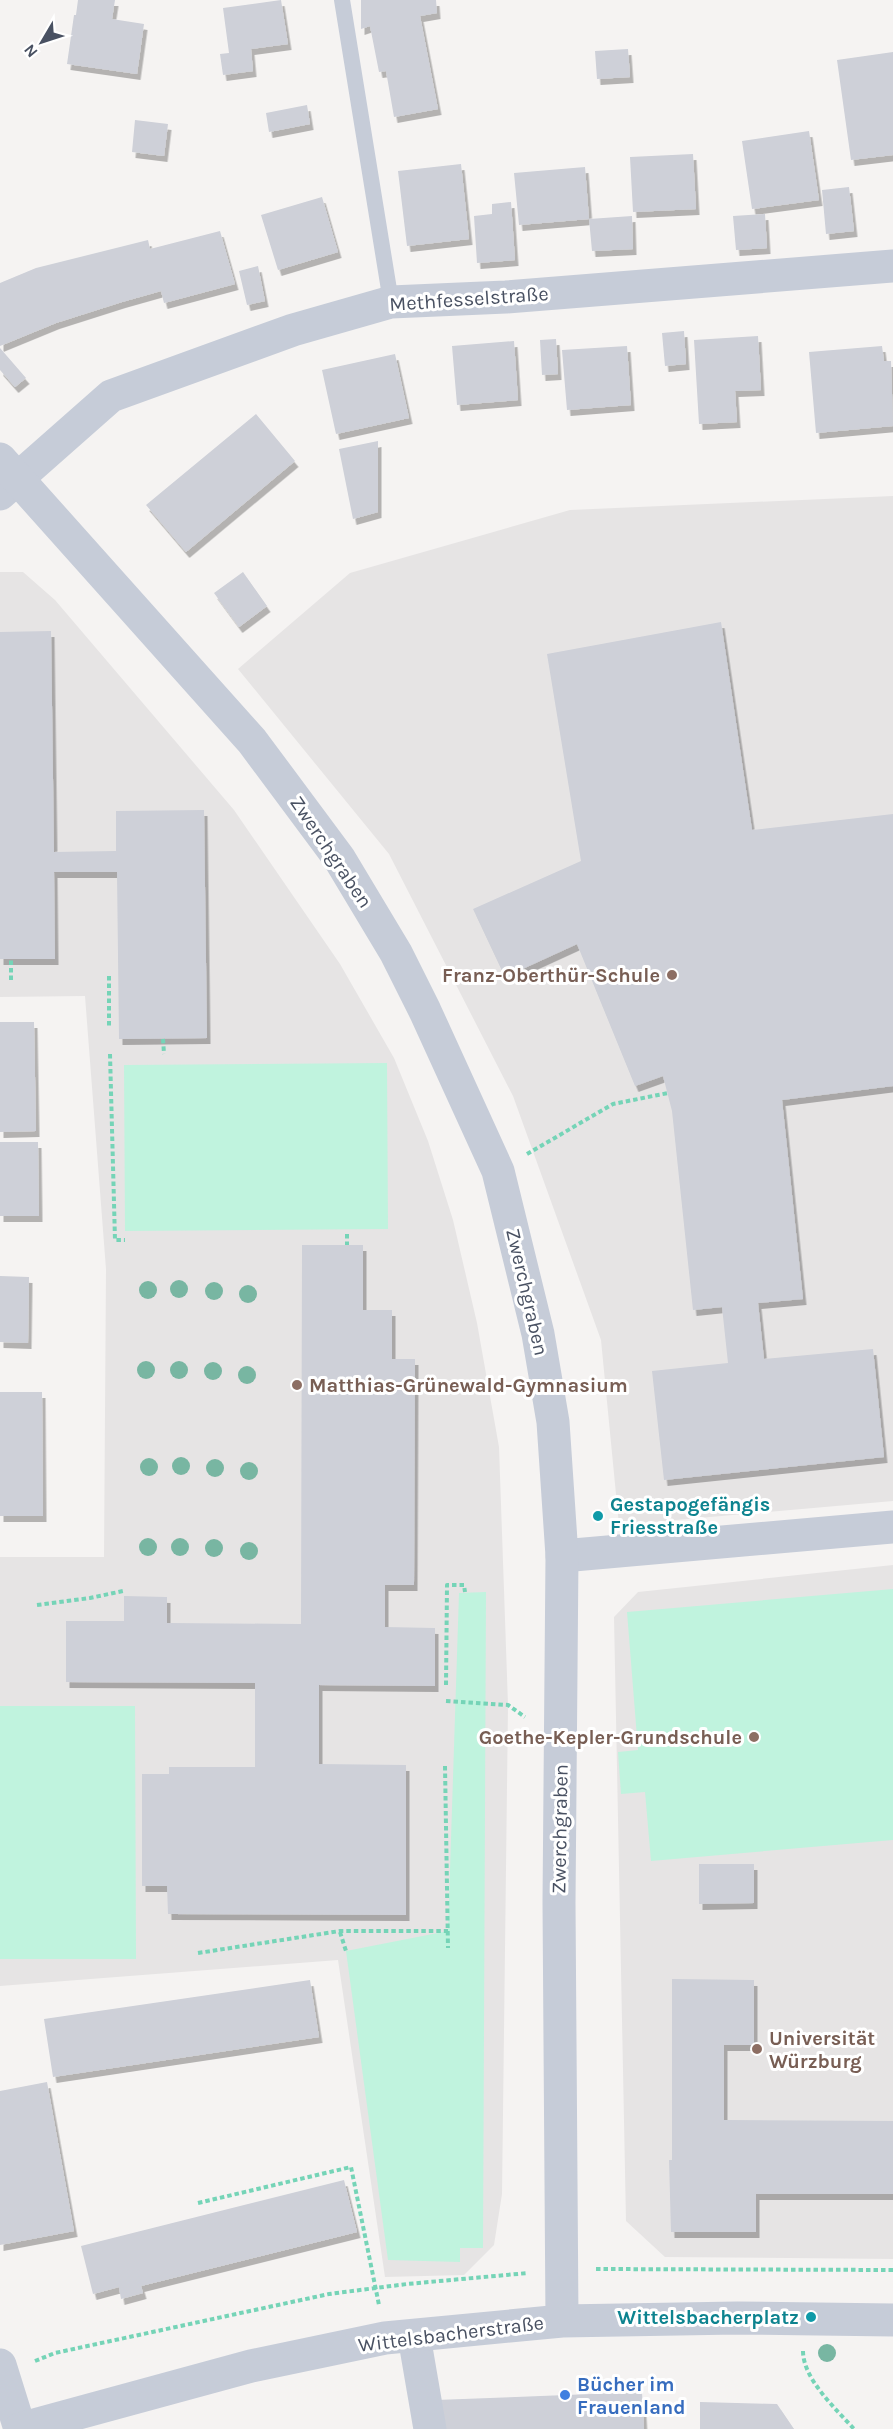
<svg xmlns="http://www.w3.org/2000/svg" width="893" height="2429" font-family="Karla,sans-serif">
  <defs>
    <filter id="shadow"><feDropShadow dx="3.5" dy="6" stdDeviation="0" flood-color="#0004"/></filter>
  </defs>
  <rect width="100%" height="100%" fill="#f5f3f2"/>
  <!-- education -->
  <path fill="#e6e4e4" d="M893,496V1501L619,1525L601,1340L513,1096L389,854L238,669L350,573L570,510Z
    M0,572H23L55,600L234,810L340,964L394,1058L428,1141L453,1220L477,1323L499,1447L508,1705L502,2194L494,2245L464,2275L385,2277L338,1960L0,1986V1557H104L106,1269L85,996L0,997Z
    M893,1565V2259L665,2257L626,2221L614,1617L638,1592Z"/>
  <!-- green -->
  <path fill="#c0f3de" d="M387,1063L388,1229L125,1231L124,1065Z
    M893,1589V1840L651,1861L645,1792L621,1794L618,1752L638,1750L627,1612Z
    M486,1592L483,2248H460V2262L388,2260L346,1951L448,1931L459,1593Z
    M0,1706H135L136,1959H0Z"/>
  <!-- building -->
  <path fill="#ced0d8" filter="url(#shadow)" d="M78,0H115L112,19L144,24L137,74L67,64L74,15H76Z
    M281,0L288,44L251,49L253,71L223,75L220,54L229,53L223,8Z
    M361,0H436L437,13L420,16L438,109L394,117L386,71L379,72L370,26L361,29Z
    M628,49L630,77L597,79L595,51Z
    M893,52V155L851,160L837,60Z
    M307,105L310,124L269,132L266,113Z
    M135,120L168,124L164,156L132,152Z
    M809,131L819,200L752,209L742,141Z
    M693,154L696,209L633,212L630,157Z
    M461,164L469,239L407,246L398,171Z
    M585,167L589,219L632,216L633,249L592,251L589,219L519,225L514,173Z
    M849,187L854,231L826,234L822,190Z
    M322,197L338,252L278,270L261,215Z
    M511,202L515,260L477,263L474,216L492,214V204Z
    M765,214L767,248L736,250L733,216Z
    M220,231L235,284L164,303L161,291L122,302L56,323L0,346V283L36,268L148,240L150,249Z
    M258,266L265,301L247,305L239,271Z
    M684,331L686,364L665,366L662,333Z
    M758,336L761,390L735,391L737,422L699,424L694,340Z
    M556,339L558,374L542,375L540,340Z
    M514,341L518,400L457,405L452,346Z
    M627,346L631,405L567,410L562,350Z
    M882,346L884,361H891L893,426L816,433L809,352Z
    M0,348L26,378L15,387L0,370Z
    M395,354L409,418L336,434L322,370Z
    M256,414L295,461L186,552L146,505Z
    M378,441V512L353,519L339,449Z
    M243,572L267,606L239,627L214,593Z
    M721,622L752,830L893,814V1086L782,1100L803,1299L758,1303L764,1359L873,1349L884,1457L664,1480L652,1371L728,1363L722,1307L693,1310L672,1111L663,1076L635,1086L577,944L505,977L473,909L581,861L547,654Z
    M51,631L54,852L116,851V811L204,810L207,1038L119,1039L117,872H54L55,959H0V632Z
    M0,1022H34L36,1131L0,1132Z
    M0,1142H38L39,1216H0Z
    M302,1245H363V1310H392V1359H415L414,1585H385V1627L435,1628V1686L319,1685V1764L406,1765V1915L168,1914L167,1886H142V1774H169V1767H255V1683L66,1682V1621H124V1596L167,1597V1623L301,1624Z
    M0,1276L29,1277L28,1343L0,1342Z
    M0,1392H42L43,1516H0Z
    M699,1864H754V1903L699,1904Z
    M672,1979L754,1980V2045H724V2120L893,2121V2194H756V2232H671L669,2160H672Z
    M310,1980L319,2037L53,2077L44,2019Z
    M47,2082L74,2231L0,2245V2091Z
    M344,2180L357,2232L141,2286L143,2293L121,2299L119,2287L93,2294L81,2246Z
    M642,2392L644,2429H437L436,2400Z
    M700,2402L777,2404L794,2429H700Z"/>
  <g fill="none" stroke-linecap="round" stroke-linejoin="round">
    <!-- path -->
    <path stroke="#75d4b7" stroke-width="4" stroke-dasharray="4.5 3" stroke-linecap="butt" d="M109,976V1028
      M11,980V959
      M163,1039L164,1054
      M110,1054L115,1240H125
      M527,1154L613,1104L668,1093
      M347,1234V1245
      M37,1605L90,1598L123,1591
      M446,1685L447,1585H464L465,1592
      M446,1701L508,1705L525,1717
      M445,1766L448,1948
      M340,1932L346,1951
      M198,1953L340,1931H448
      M198,2203L351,2167L379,2305
      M596,2269L893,2270
      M803,2351C803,2379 836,2409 854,2429
      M35,2361L55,2353L329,2294L407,2284L528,2273"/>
    <!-- service -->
    <path stroke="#c6ccd8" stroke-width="16" d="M342,0L391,302"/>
    <!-- minor -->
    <path stroke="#c6ccd8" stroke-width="33" d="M0,494L111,396L293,330L391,302L506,297L893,266
      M562,1556L893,1527
      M414,2336L430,2429
      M0,2365L20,2429"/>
    <!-- tertiary -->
    <path stroke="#c6ccd8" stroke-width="33" d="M0,459L252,741L339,858L396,953L425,1011L498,1171L538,1334L553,1422L562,1556L559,1902L562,2321
      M20,2429L251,2366L385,2338L562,2321L737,2318L893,2320"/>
  </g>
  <!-- trees -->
  <g fill="#78b6a2">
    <circle cx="179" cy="1289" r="9"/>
    <circle cx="148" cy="1290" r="9"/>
    <circle cx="214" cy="1291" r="9"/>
    <circle cx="248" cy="1294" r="9"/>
    <circle cx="146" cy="1370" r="9"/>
    <circle cx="179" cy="1370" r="9"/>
    <circle cx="213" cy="1371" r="9"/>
    <circle cx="247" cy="1375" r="9"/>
    <circle cx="181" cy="1466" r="9"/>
    <circle cx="149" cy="1467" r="9"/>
    <circle cx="215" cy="1468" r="9"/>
    <circle cx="249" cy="1471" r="9"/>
    <circle cx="148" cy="1547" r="9"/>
    <circle cx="180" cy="1547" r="9"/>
    <circle cx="214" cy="1548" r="9"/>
    <circle cx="249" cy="1551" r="9"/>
    <circle cx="827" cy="2353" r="9"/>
  </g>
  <!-- markers -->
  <g fill="#8d6e63" stroke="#fff" stroke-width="2">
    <circle cx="672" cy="975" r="6"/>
    <circle cx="297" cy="1385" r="6"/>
    <circle cx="754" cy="1737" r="6"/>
    <circle cx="757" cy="2049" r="6"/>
  </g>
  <g fill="#0f9aa8" stroke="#fff" stroke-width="2">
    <circle cx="598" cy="1516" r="6"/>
    <circle cx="811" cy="2317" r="6"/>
  </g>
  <circle fill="#3f7fe0" stroke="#fff" stroke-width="2" cx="565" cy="2395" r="6"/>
  <g text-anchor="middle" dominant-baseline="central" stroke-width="6" stroke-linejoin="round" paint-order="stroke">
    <!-- street labels -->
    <g font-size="20" fill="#495162" stroke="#fff">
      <text transform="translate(469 299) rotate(-4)">Methfesselstraße</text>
      <text transform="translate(331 852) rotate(56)">Zwerchgraben</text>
      <text transform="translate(527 1292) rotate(77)">Zwerchgraben</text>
      <text transform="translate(560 1829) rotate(-89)">Zwerchgraben</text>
      <text transform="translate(451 2334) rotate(-7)">Wittelsbacherstraße</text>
    </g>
    <!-- education labels -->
    <g font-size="20" font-weight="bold" fill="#785e54" stroke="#fff" text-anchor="end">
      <text x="660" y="975">Franz-Oberthür-Schule</text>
      <text x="309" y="1385" text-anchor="start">Matthias-Grünewald-Gymnasium</text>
      <text x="742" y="1737">Goethe-Kepler-Grundschule</text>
      <text x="769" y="2038" text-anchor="start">Universität<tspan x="769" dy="23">Würzburg</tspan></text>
    </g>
    <!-- culture labels -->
    <g font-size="20" font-weight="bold" fill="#0d838f" stroke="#fff" text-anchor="start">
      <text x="610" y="1504">Gestapogefängis<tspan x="610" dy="23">Friesstraße</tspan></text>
      <text x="799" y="2317" text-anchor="end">Wittelsbacherplatz</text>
    </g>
    <!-- shop labels -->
    <g font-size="20" font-weight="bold" fill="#366cbe" stroke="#fff" text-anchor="start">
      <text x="577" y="2384">Bücher im<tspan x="577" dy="23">Frauenland</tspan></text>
    </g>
  </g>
  <!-- north arrow -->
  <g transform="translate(42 42) rotate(231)" stroke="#ffffff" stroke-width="4.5" paint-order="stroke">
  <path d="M0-4.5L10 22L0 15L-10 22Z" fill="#495162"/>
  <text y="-9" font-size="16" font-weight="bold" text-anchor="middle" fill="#495162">N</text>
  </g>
</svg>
